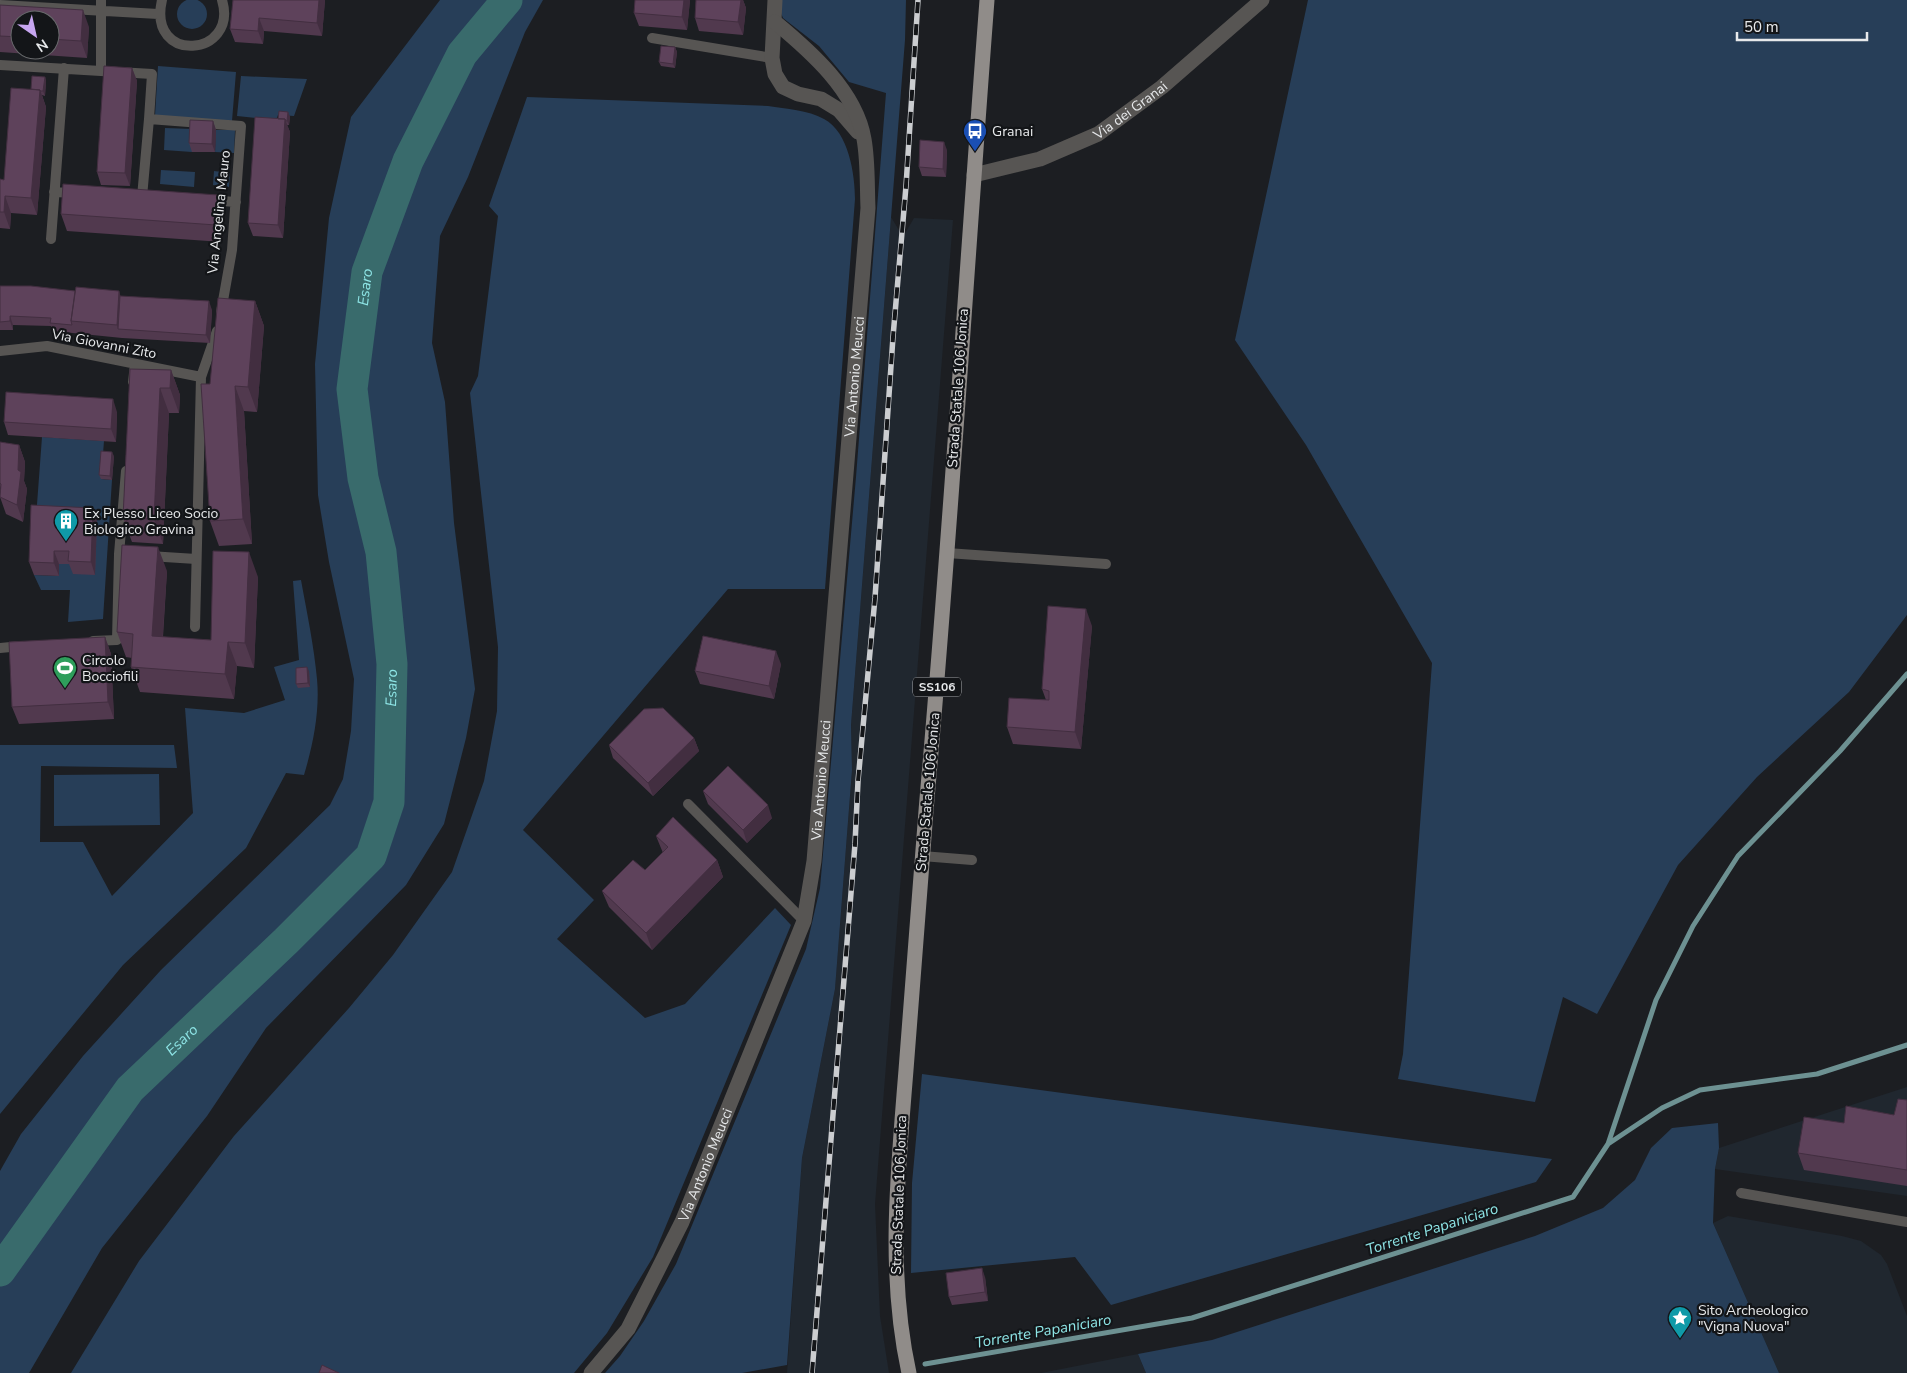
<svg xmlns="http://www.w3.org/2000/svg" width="1907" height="1373" font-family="'Nunito Sans',sans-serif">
  <rect width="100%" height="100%" fill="#1c1e22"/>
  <!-- built -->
  <path fill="#20272f" d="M891,217L903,237L914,218L953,220L875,1204L880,1316L889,1373H787L802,1158L835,989L852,770L851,725Z
    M1907,1087V1196L1715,1169L1719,1148Z
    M1728,1216L1842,1236L1861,1241L1881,1255L1887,1264L1907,1316V1373H1779L1713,1223Z
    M1138,1354L1146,1373H1041Z"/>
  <!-- green -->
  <path fill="#273e58" d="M177 14a15 15 0 1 1 30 0a15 15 0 1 1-30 0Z
    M440,0H543L525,32L468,177L440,236L432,343L445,402L454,523L475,689L466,738L444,824L406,885L266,1028L207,1116L102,1248L29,1373H0V1171L21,1134L83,1056L161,970L330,805L343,779L351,731L354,679L329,562L318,495L315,364L329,218L351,117Z
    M782,0H906L905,40L851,725L852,770L835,989L802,1158L787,1365L742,1373H605L620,1356L644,1321L676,1264L806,949L820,888L856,477L886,93L849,82L819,46L783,18L781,13Z
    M1308,0H1907V615L1849,692L1757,777L1678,865L1597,1014L1563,997L1535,1102L1398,1079L1403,1054L1432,663L1306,445L1235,340Z
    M158,66L236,72L232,121L155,116Z
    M241,76L307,79L294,116L278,115L276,120L237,116Z
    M527,97L768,106C786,109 808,110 824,119C849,132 855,175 855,199L825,589H728L523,830L594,900L557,939L645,1018L685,1004L775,908L791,925L653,1257L607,1333L574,1373H71L139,1261L234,1136L349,1008L393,955L452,872L484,781L497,711L498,647L470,393L478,376L498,216L489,206Z
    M165,128L193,129L192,152L164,150Z
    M216,130H235L234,153L215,152Z
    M161,170L195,172L194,187L160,184Z
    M214,171L230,173L229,187L213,185Z
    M42,437L104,441L101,479L112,480L103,619L68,622L70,590H41L34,575L58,576L59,564H73L95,575L36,518Z
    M301,580C307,613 314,646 317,679C320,711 313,745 304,775L286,773L246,848L123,965L0,1114V745H174L177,768L41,766L40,842H83L112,896L193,813L185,708L244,713L285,700L274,667L299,660L293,581Z
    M159,774L160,825L54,826V775Z
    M922,1074L1552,1159L1536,1182L1111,1305L1075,1257L911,1273L912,1183Z
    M1718,1123L1719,1148L1715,1169L1713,1223L1779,1373H1146L1138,1354L1212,1340L1535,1236L1603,1208L1635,1180L1651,1148L1672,1128Z"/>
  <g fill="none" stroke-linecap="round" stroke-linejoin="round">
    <!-- stream -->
    <path stroke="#6d9192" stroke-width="5" d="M1608,1144L1656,1000L1693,926L1738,856L1840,751L1907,674
      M925,1364L1192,1318L1573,1197L1608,1144L1662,1108L1700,1090L1817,1074L1907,1045"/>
    <!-- river -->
    <path stroke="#396b6c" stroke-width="31" id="s1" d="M0,1271L130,1089L286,941L371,856L389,802L392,664L381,552L363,478L352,389L367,272L408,161L462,54L507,0"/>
    <!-- lane -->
    <path stroke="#575553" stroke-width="10" d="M101,0V71L152,74L149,119L241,126L232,250L221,312
      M162,0C147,65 239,57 222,0
      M0,5L158,14
      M652,38L772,58
      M0,65L101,71
      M54,192L76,193
      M142,197L149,119
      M208,200L236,202
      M51,239L64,68
      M0,351L47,346L201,377
      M133,382L135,364
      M947,553L1106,564
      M149,556L196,559
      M195,627L201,377L217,331
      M93,641L117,640L119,554L126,471
      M0,648L21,646
      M688,804L804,921
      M922,856L972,860
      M1741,1193L1907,1222"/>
    <!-- street -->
    <g stroke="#575553" stroke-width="15">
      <path d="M775,0L772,58L775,74L783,87L798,94L821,99L839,110L858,132"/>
      <path id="s2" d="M974,175L1040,159L1098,134L1162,87L1262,0"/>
      <path id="s3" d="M591,1373L628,1329L682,1222L804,921L814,861L868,208C867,186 868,161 864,139C856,91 810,51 775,22"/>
    </g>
    <!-- primary -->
    <path stroke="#908c89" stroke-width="15" d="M909,1373C887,1273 898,1171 906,1070C913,975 920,881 928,787C951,525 967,262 987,0"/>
    <!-- rail casing -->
    <g stroke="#cbcdd0" stroke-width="5.5">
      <path id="rail" d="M812,1373L855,844L858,781L875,598L893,337L906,186L918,0"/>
    </g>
    <!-- rail -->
    <use href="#rail" stroke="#131518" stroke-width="4" stroke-dasharray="11" stroke-linecap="butt"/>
  </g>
  <!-- wall -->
  <path fill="#51394e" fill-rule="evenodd" d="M233,0H325L322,36L264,31L263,44L235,42L230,29Z
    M690,0L687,30L639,26L634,13Z
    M696,0H743L746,8L743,35L699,31L695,18Z
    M0,5L89,27L87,58L0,52ZM20,20H50V50H20Z
    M675,47L677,52L675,68L661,66L659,62Z
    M132,68L137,81L130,186L101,185L97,172Z
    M45,77L46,81L45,96L42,95L46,107L37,215L11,213L10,229L0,228V179L4,180L31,89Z
    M288,112L290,117L289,125H287L290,132L283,238L253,236L248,223L278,119Z
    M213,121L216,130L215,152H192L189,143Z
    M947,150L946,177L922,176L919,167Z
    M218,195L224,212L222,242L67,231L61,214Z
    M0,286L75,291H119L120,296L212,310L210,343L122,338L53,331L51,326L13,325V330H0Z
    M255,301L264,326L257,412L244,411L252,544L219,546L210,521V384Z
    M130,369L171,370L180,395L179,413H169L163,544L132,542L123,518Z
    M117,412L116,442L8,435L4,422Z
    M0,442L19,445L25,462L24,481L27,489L23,522L6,514L0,497L1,488L0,486Z
    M114,456L112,480L101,479L99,475Z
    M93,508L97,520L95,575L73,574L69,564H59V576L34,575L29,562Z
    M167,571L163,637L211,640L258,577L254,668L237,666L234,699L140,692L131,667L132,658L126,657L117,632Z
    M1092,626L1081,749L1013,744L1007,727L1046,700L1042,689Z
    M105,637L111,654L114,719L19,724L12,707Z
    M781,664L774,699L700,684L695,671Z
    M309,671L310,687L298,688L296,684Z
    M694,738L699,751L653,796L613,758L609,745Z
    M703,791L772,818L747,843L708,804Z
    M656,836L717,860L723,877L652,950L609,907L602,891L645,870L663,853Z
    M1907,1100V1186L1804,1170L1798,1153L1844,1123L1894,1115Z
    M985,1277L988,1301L952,1305L949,1297Z"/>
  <!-- shaded-wall -->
  <path fill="#422e40" d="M319,0H325L322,36L317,23Z
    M684,0H690L687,30L682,17Z
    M741,0H743L746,8L743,35L738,22Z
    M83,10L89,27L87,58L81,41Z
    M259,18L264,31L263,44L258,31Z
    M675,47L677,52L675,68L673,64Z
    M132,68L137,81L130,186L125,173Z
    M45,77L46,81L45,96L43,91Z
    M40,90L46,107L37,215L31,198Z
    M288,112L290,117L289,125L287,121Z
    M285,119L290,132L283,238L278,225Z
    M213,121L216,130L215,152L212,144Z
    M944,142L947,150L946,177L943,169Z
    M218,195L224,212L222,242L216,225Z
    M5,196L11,213L10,229L4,212Z
    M119,291L123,304L118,329L117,325Z
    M209,301L212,310L210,343L206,335Z
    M255,301L264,326L257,412L248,387Z
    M10,316L13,325V330L10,321Z
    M171,370L180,395L179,413L170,388Z
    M235,386L244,411L252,544L243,519Z
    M160,388L169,413L163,544L154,519Z
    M113,399L117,412L116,442L111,429Z
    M19,445L25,462L24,481L27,489L23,522L17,505L18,470Z
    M112,452L114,456L112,480L110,476Z
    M93,508L97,520L95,575L91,562Z
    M158,547L167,571L161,661L152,636Z
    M54,551L59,564V576L54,563Z
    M249,552L258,577L254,668L245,643Z
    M1086,609L1092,626L1081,749L1075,732Z
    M105,637L111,654L114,719L108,702Z
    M228,642L237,666L234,699L225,674Z
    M776,651L781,664L774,699L769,686Z
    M307,667L309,671L310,687L308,683Z
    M694,738L699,751L653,796L648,783Z
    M768,805L772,818L747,843L743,830Z
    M717,860L723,877L652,950L646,933Z
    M982,1268L985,1277L988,1301L985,1292Z"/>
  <!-- building -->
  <path fill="#5e425b" stroke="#422e40" d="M233,0H319L317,23L259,18L258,31L230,29Z
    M635,0H684L682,17L634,13Z
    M696,0H741L738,22L695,18Z
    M0,5L83,10L81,41L50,39V20H20V37L0,36Z
    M661,46L675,47L673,64L659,62Z
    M104,66L132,68L125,173L97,172Z
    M32,76L45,77L43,91H40V90L31,89Z
    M11,88L40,90L31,198L5,196L4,212H0V179L4,180Z
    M279,111L288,112L287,121H286L285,119H278Z
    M255,117L285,119L278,225L248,223Z
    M190,120L213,121L212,144L189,143Z
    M920,140L944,142L943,169L919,167Z
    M63,184L218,195L216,225L61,214Z
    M0,286H31L75,291L71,321L72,325L50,323L51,318L10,316V321L0,322Z
    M76,287L119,291L117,325L71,321Z
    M120,296L209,301L206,335L118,329Z
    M218,298L255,301L248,387L235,386L243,519L210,521L201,384H210Z
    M130,369L171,370L170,388H160L154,519L123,518Z
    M6,392L113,399L111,429L4,422Z
    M0,442L19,445L18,470L21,472L17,505L0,497L1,484L0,483Z
    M101,451L112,452L110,476L99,475Z
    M31,505L93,508L91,562L68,561L69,551H54V563L29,562Z
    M122,545L158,547L152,636L211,640L213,551L249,552L245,643L228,642L225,674L131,667L133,634L117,632Z
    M1048,606L1086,609L1075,732L1007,727L1009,698L1049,700V691L1042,689Z
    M703,636L776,651L769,686L695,671Z
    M105,637L108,702L12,707L9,642Z
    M307,667L308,683L296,684V668Z
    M663,708L694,738L648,783L609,745L644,709Z
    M728,766L768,805L743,830L703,791Z
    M673,817L717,860L646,933L602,891L633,860L645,870L668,847L656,836Z
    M1898,1099L1907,1100V1170L1798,1153L1804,1117L1844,1123L1846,1106L1894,1115Z
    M982,1268L985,1292L949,1297L946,1273Z
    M322,1365L339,1373H319Z"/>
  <!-- icons -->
  <defs>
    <g id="bus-pin" transform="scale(1.25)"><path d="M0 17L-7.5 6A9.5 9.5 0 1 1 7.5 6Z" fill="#1a4fb4" stroke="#131518"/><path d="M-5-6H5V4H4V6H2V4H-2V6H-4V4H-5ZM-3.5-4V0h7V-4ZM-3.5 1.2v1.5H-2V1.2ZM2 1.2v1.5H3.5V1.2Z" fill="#fff"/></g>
    <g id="building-pin" transform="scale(1.25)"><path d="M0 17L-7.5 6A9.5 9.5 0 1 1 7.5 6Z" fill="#0f9aa8" stroke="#131518"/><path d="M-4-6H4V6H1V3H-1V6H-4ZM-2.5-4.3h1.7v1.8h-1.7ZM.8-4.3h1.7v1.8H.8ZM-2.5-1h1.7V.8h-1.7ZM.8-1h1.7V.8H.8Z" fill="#fff"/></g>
    <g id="stadium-pin" transform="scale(1.25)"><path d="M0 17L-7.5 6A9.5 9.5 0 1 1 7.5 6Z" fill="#2e9e5b" stroke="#131518"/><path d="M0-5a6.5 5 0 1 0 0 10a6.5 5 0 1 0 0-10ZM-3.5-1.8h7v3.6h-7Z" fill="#fff"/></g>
    <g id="sight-pin" transform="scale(1.25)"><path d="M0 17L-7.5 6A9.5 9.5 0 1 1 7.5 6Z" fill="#0f9aa8" stroke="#131518"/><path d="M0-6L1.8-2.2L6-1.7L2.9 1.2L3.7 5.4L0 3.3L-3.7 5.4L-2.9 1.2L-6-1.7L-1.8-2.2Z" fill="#fff"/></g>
  </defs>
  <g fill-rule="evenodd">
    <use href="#bus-pin" x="975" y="131"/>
    <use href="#building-pin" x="66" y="521"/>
    <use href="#stadium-pin" x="65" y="668"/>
    <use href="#sight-pin" x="1680" y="1318"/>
  </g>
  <g text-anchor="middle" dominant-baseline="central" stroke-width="4.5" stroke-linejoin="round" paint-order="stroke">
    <!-- shield labels -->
    <rect fill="#131518" stroke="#a7a9ac" stroke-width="1" x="913" y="677.5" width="48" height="19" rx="4"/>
    <g font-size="12" font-weight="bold" fill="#e7e9eb">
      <text x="937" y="687">SS106</text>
    </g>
    <!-- street labels -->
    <g font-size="14" fill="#e7e9eb" stroke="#131518">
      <text stroke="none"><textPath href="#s2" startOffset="171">Via dei Granai</textPath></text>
      <text transform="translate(219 212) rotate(-84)">Via Angelina Mauro</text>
      <text transform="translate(104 344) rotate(11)">Via Giovanni Zito</text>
      <text stroke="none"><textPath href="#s3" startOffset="1049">Via Antonio Meucci</textPath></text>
      <text transform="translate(958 388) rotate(-86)">Strada Statale 106 Jonica</text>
      <text stroke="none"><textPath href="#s3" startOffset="644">Via Antonio Meucci</textPath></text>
      <text transform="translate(928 792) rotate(-85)">Strada Statale 106 Jonica</text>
      <text stroke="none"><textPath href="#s3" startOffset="239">Via Antonio Meucci</textPath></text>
      <text transform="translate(899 1195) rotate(-88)">Strada Statale 106 Jonica</text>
    </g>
    <!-- poi labels -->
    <g font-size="14" fill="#e7e9eb" stroke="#131518" text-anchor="start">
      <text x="992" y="131">Granai</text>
      <text x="84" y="513">Ex Plesso Liceo Socio<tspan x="84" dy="16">Biologico Gravina</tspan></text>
      <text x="82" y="660">Circolo<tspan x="82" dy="16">Bocciofili</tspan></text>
      <text x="1698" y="1310">Sito Archeologico<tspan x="1698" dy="16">"Vigna Nuova"</tspan></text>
    </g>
    <!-- water labels -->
    <g font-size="15" font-style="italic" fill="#8ee5e6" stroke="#131518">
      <text stroke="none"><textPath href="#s1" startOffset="1135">Esaro</textPath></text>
      <text stroke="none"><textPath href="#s1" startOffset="730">Esaro</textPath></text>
      <text stroke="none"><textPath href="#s1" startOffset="295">Esaro</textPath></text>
      <text transform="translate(1432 1229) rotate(-18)">Torrente Papaniciaro</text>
      <text transform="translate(1043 1331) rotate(-10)">Torrente Papaniciaro</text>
    </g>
  </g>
  <!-- north arrow -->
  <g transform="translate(35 35) rotate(146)"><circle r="24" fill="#131518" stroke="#686a6c"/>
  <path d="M0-4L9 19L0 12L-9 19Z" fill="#c7a6f0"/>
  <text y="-8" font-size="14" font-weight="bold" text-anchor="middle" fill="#e7e9eb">N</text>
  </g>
  <!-- scale -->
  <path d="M1737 32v8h130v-8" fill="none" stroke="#e7e9eb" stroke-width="2.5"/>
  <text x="1744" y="32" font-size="15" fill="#e7e9eb" stroke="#131518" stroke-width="4" paint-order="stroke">50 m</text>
</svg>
